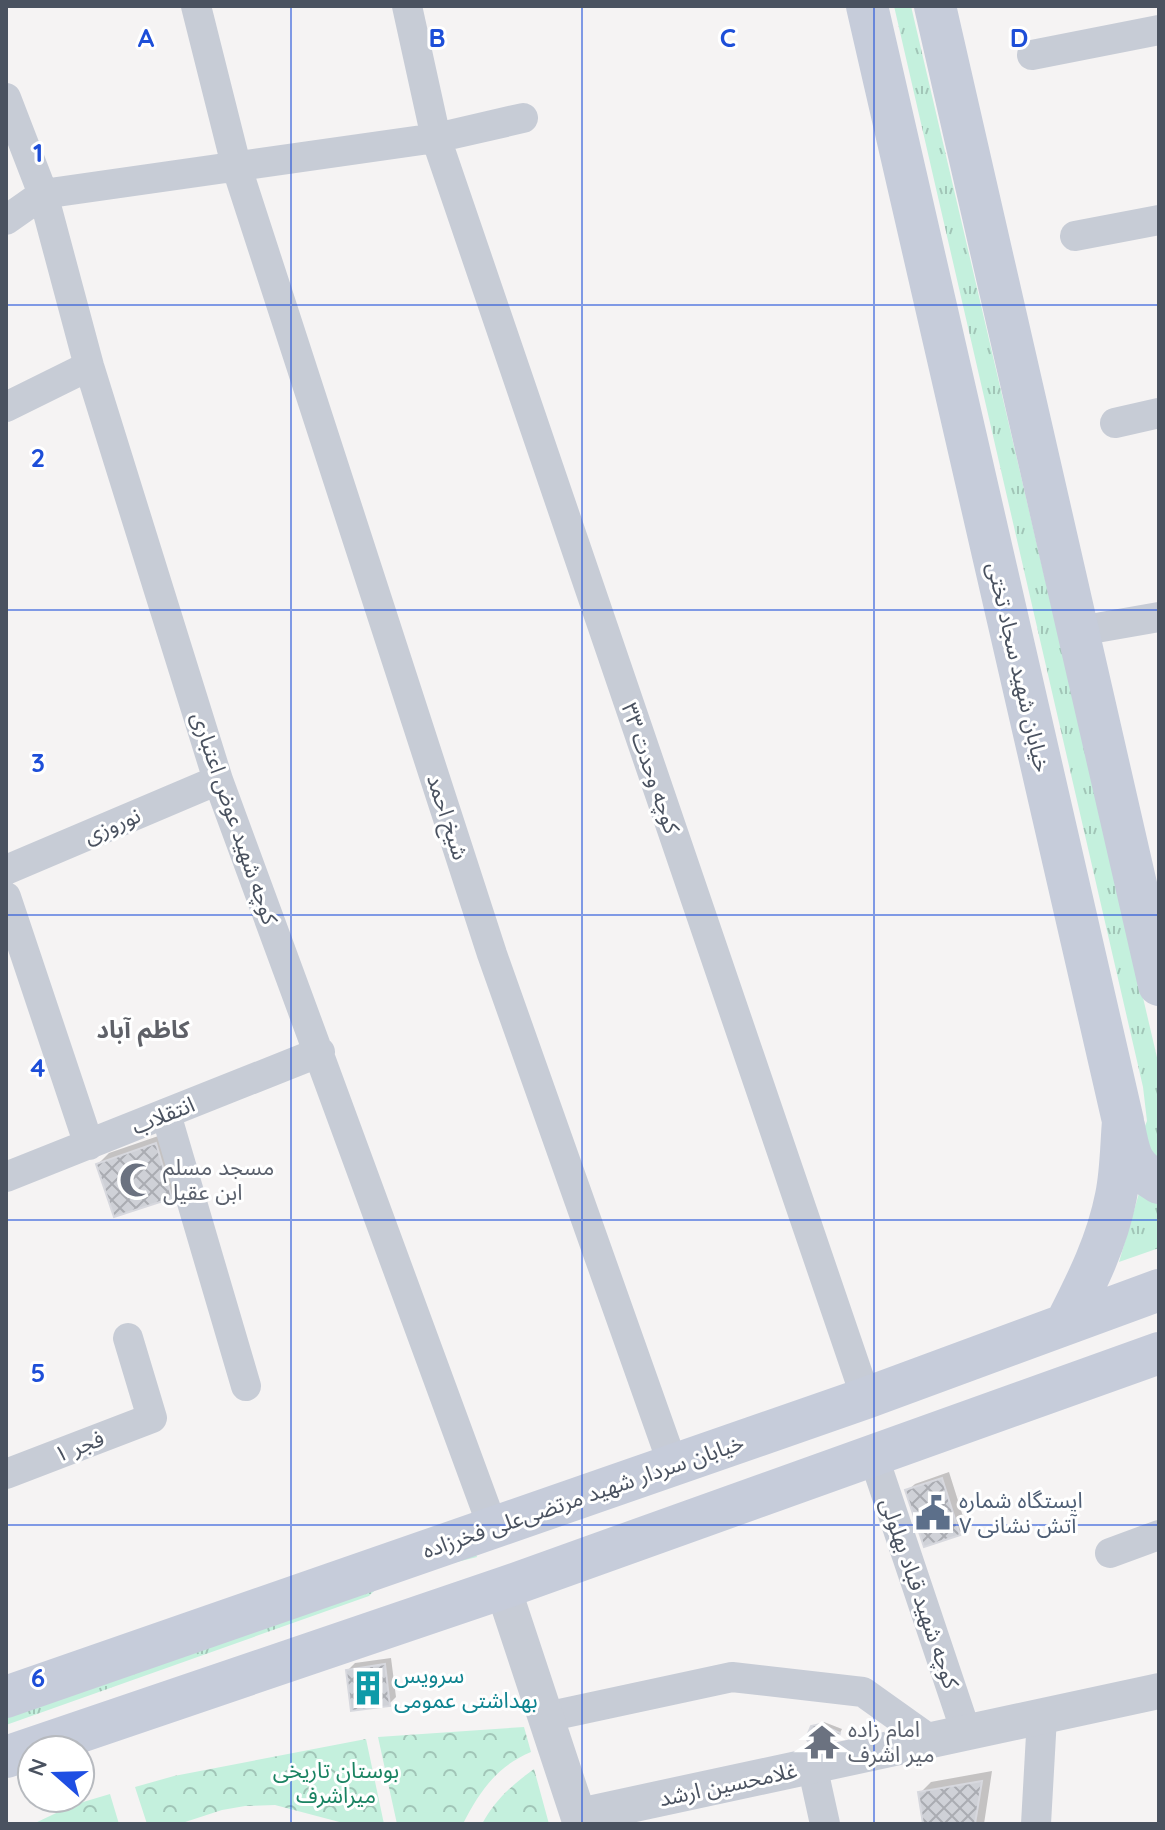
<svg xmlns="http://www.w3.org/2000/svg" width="1165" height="1830" font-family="Quicksand,'Noto Sans Arabic',sans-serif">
  <defs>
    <pattern id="grass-tufts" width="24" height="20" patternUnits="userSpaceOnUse" patternTransform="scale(2)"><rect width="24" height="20" fill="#c4f0dd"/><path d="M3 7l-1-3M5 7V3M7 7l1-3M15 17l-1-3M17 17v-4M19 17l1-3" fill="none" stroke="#a1c5b7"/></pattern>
    <pattern id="park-crowns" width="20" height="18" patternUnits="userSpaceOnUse" patternTransform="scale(2)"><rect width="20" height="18" fill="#c4f0dd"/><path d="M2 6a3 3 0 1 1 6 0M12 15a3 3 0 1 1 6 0" fill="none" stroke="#a1c5b7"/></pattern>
    <pattern id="building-cross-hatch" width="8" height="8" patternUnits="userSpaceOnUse" patternTransform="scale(2)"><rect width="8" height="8" fill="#cfd1d7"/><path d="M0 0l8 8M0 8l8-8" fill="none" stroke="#aaacb2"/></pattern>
  </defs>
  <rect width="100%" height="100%" fill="#f5f3f3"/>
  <!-- grass -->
  <path fill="url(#grass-tufts)" d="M894,6H911L1159,1066V1164L1152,1161L1143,1131L1147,1121L1143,1087Z
    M1139,1193L1159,1199V1248L1119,1262Z
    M475,1551L477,1557L385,1580L369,1596L6,1725V1710L431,1562Z"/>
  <!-- park -->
  <path fill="url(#park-crowns)" d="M524,1727L531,1752C497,1766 479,1792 463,1824H397L378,1737Z
    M366,1739L384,1824H347L275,1805L245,1806L222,1810L179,1824H147L135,1787L174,1776Z
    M534,1769L549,1824H482C495,1800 512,1785 534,1769Z
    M110,1794L119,1824H33L73,1805Z"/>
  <!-- shadow -->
  <path fill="#0003" d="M167,1133L182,1185L171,1196L98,1164L109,1153Z
    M949,1472L966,1526L959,1533L907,1491L915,1484Z
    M391,1658L396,1697L389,1704L348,1670L355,1663Z
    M824,1722L842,1729L840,1733L836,1737L812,1727Z
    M992,1771L984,1824H925L920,1793L931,1782Z"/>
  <!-- building -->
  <path fill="url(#building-cross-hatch)" stroke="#d7d8de" stroke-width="2" d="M156,1143L172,1198L114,1217L96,1164Z
    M942,1478L960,1535L924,1547L905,1490Z
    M385,1664L390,1706L351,1711L346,1670Z
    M820,1724L840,1733L838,1739L810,1745L806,1738L811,1726Z
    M982,1781L975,1824H923L918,1792Z"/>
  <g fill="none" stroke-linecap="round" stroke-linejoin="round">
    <!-- minor -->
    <path stroke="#c7ccd6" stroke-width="30" d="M196,6L236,165L492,954L673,1465
      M407,6L436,138L866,1398
      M1032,55L1159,30
      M6,98L43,194L89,366L218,780L493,1528
      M6,220L43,194L436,138L523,118
      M1075,236L1159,220
      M6,407L89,366
      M1115,423L1159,413
      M1079,631L1159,617
      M6,870L218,780
      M6,897L89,1145
      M166,1114L246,1386
      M6,1177L320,1052
      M873,1455L966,1732
      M6,1474L152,1418L128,1338
      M1110,1553L1159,1535
      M546,1717L732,1677L863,1692L929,1739
      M812,1765L825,1824
      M1036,1824L1042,1717"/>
    <!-- tertiary -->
    <path stroke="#c7ccd6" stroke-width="36" d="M503,1588L581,1824
      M579,1816L1159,1691"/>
    <!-- secondary -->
    <path stroke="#c6ccda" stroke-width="42" d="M867,6L1123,1121C1121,1145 1121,1172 1116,1196C1107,1242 1087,1282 1066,1323
      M935,6L1159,985
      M1124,1126C1130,1157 1131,1166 1159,1183
      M6,1697L866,1398L1159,1290
      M6,1757L503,1588L1159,1353"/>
  </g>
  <!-- grid -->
  <path fill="none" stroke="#1d4ed8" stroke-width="2" stroke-opacity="0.55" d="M291,6V1824M582,6V1824M874,6V1824M6,305H1159M6,610H1159M6,915H1159M6,1220H1159M6,1525H1159"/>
  <!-- icons -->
  <defs>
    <g id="mosque-bare" transform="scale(2.76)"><path d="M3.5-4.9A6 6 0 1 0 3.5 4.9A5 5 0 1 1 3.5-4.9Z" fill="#6b7280" stroke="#fff" stroke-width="2.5" paint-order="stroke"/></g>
    <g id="civic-bare" transform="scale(2.76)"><path d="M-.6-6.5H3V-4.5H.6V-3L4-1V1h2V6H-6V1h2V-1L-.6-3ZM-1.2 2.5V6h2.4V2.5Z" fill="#5c6f8a" stroke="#fff" stroke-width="2.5" paint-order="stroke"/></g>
    <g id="building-bare" transform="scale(2.76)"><path d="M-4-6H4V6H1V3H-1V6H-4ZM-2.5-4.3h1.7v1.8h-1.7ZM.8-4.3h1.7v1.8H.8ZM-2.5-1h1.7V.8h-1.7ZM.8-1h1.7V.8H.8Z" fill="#0f9aa8" stroke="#fff" stroke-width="2.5" paint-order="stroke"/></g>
    <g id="temple-bare" transform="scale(2.76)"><path d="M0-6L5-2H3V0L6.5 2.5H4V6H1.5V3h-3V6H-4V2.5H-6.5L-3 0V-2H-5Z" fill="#6b7280" stroke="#fff" stroke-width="2.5" paint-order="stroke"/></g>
  </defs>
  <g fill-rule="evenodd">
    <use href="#mosque-bare" x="137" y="1180"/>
    <use href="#civic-bare" x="933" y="1513"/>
    <use href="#building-bare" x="368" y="1688"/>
    <use href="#temple-bare" x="822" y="1742"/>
  </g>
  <g text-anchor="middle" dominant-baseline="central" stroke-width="6" stroke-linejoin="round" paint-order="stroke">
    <!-- street labels -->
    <g font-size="22" fill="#4a5260" stroke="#fff">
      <text transform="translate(1019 667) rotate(77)">خیابان شهید سجاد تختی</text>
      <text transform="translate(651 768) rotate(71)">کوچه وحدت ۳۳</text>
      <text transform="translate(448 817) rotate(72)">شیخ احمد</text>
      <text transform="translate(235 818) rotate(71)">کوچه شهید عوض اعتباری</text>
      <text transform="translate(112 825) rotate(-23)">نوروزی</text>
      <text transform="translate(163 1115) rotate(-22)">انتقلاب</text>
      <text transform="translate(79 1446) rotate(-21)">فجر ۱</text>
      <text transform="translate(583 1496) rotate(-19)">خیابان سردار شهید مرتضی‌علی فخرزاده</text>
      <text transform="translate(920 1593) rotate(71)">کوچه شهید قباد بهلولی</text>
      <text transform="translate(728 1784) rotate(-12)">غلامحسین ارشد</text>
    </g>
    <!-- worship labels -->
    <g font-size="22" fill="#5b616d" stroke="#fff" text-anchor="start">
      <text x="163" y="1167">مسجد مسلم<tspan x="163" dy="25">ابن عقیل</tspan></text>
      <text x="848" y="1729">امام زاده<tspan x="848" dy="25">میر اشرف</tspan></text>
    </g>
    <!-- service labels -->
    <g font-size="22" fill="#4e5e75" stroke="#fff" text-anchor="start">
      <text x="959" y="1500">ایستگاه شماره<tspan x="959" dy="25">۷ آتش نشانی</tspan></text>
    </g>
    <!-- culture labels -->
    <g font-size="22" fill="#0d838f" stroke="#fff" text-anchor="start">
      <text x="394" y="1675">سرویس<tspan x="394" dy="25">بهداشتی عمومی</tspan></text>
    </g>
    <!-- park labels -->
    <g font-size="22" fill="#1a8362" stroke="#fff">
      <text x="336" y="1770">بوستان تاریخی<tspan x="336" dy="25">میراشرف</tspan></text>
    </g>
    <!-- neighbourhood labels -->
    <g font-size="24" font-weight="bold" fill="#5f6168" stroke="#fff">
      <text x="143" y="1029">کاظم آباد</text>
    </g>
  </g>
  <g font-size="26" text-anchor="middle" font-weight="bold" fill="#1d4ed8" stroke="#fff" stroke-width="6" stroke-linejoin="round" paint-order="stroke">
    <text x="146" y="47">A</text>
    <text x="437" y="47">B</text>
    <text x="728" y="47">C</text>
    <text x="1019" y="47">D</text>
    <text x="38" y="162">1</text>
    <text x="38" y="467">2</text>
    <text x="38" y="772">3</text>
    <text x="38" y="1077">4</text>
    <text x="38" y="1382">5</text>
    <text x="38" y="1687">6</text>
  </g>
  <!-- border -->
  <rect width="1165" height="1830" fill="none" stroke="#4a5260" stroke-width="16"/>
  <!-- north arrow -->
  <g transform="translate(56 1774) rotate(290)"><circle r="38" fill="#ffffff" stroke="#b7babf" stroke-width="2"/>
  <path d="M0-6L14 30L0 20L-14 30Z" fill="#1f4fe3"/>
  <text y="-12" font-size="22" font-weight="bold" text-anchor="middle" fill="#4a5260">N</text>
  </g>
</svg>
